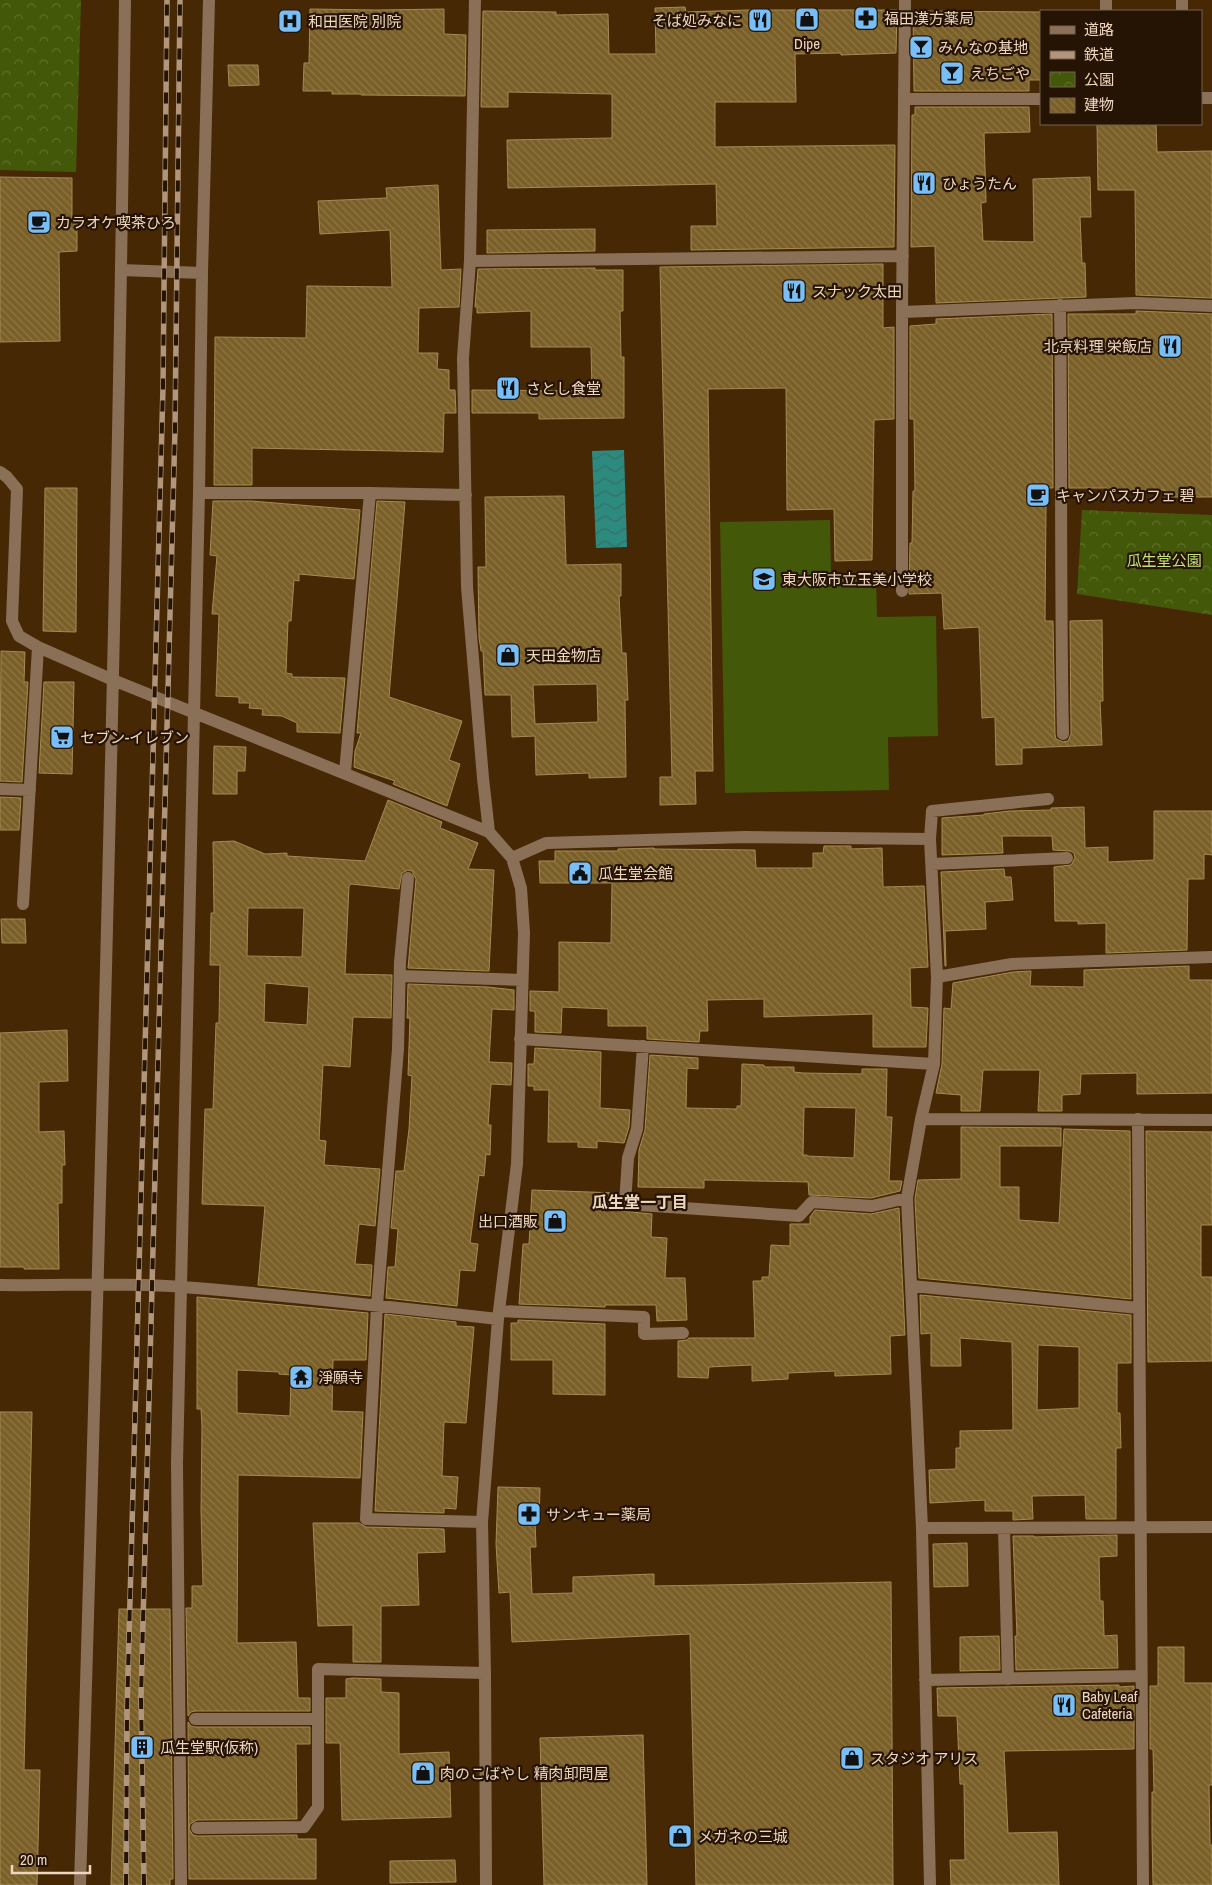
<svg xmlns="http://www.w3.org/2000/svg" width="1212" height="1885" font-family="'Archivo Narrow','Noto Sans JP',sans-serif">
  <defs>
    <pattern id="park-crowns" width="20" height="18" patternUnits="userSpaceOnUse" patternTransform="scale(1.25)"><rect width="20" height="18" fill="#445809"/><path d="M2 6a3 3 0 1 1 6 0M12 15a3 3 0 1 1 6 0" fill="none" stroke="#5f6f2b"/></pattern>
    <pattern id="water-waves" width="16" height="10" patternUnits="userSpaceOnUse" patternTransform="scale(1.25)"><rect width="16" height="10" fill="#2d8a7f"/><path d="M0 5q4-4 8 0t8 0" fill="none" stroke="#367067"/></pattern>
    <pattern id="building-back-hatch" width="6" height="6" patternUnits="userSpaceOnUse" patternTransform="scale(1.25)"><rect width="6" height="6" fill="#7a6028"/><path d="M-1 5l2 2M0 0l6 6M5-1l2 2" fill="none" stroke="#8d7645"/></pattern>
  </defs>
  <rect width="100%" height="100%" fill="#462805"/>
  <!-- grass -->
  <path fill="#445809" d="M830,520L831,575L876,574L877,617L936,616L938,736L888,737L889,790L725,793L720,522Z"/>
  <!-- park -->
  <path fill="url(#park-crowns)" d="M0,0H81L76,172L0,170Z
    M1082,510L1212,515V615L1077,594Z"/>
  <!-- water -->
  <path fill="url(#water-waves)" d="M624,450L627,547L596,548L592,451Z"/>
  <!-- building -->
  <path fill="url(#building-back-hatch)" stroke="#a58a52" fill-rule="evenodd" d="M685,7L686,12L747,10H897L896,53L841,55V53L795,54L796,102H715V147L895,145L894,247L691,250V226H717L716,184L508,188L507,140L612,138V94L508,92V107H481L483,11L556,12V15L608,14L609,54H656L655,8Z
    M310,9L376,10L444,9V34L466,35L465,96L361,95V94H332V91H303L304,63H309Z
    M913,11L1041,12V80H1029V91H914Z
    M228,65H258L259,85L229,86Z
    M915,107H1029L1030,132L984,133L986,202L981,203L983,241L1034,242L1033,179L1090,177L1091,217H1080L1082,263H1085L1086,297L936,303L935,246L911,247L912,115H915Z
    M1097,124H1156L1157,152L1212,151V298L1136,295L1135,190H1098Z
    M0,177L72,178V220H77V251L59,252L60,341L0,342Z
    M438,185L441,270L461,269L459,307L419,308L418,353H438L437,369L449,370V390H455L456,413H444L443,452L252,448V485H214L215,337L306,338L307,286L392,287L390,230L320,234L318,201L387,198L386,188Z
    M595,229V251L487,253V230Z
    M883,264V328L894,327V419L874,420L872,560L835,561L834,509L787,510L786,388L708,389L713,771H695L696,804L660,805V777H672L660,267Z
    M595,268V270H623V311H620L621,357H624V418L539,419V413H472V390L592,391L591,347H531V311L477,313V307H475L478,269Z
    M1136,311L1212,314V497H1164V490H1107V488H1069L1068,314H1136Z
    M1052,314L1053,488H1047L1046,508L1045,621H1053L1055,734L1056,739L1063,742L1068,741L1071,734L1070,621L1102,620L1103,701H1100L1102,745L1022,748V764L996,765L995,717L982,718L979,627L944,629L942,593L909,594L910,543H912L913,491H915L914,419H910V326L936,324V319Z
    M45,488H77L76,632L43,631Z
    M564,496L566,565L621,564V596H619L622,653H626L628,700H625L626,777L589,778V773L536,775L535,736L512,737L511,695H485L483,651H481L479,637L478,567H486L485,497ZM597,684L598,722L535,724L533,685Z
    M213,501H251L360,510L354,579L299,574V581L294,580L291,621H288L286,673L292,674V677L345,678L340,733L297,732V723L282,716L262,715L263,709L249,708L250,703H239V697L216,696L219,614H212L217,556L210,555Z
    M377,501L405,502L389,697L462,721L449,760L460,764L447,806L393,784L395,781L354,767L355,751L361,733H357Z
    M1,651L25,652L24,682H28L22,782L0,781Z
    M44,682H74L72,774L39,773Z
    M214,746L246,747L245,771H237V794H213Z
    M0,797L21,798L19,830H0Z
    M388,800L442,822L440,828L478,843L468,869L494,870L489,971L408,968L416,879L412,871L408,870L402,873L399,889L351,884L349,886L345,974L392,975L391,1018L353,1017L350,1067L323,1065L319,1140L326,1141L324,1165L380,1169L375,1226L359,1224L355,1264L372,1265L370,1296L258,1285L265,1206L202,1204L205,1109H213L216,1023H219L220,965H210L211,913H214L213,842L234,841L265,854L287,853V856L365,861ZM248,908H304L302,957L247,956ZM265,983L309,987L307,1025L264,1022Z
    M1084,807L1085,848L1108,847V862L1154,860V811H1212V855L1204,854V879H1188L1187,950L1106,953V923L1078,924V921H1055L1054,867L1071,865L1075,858L1074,853L1070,851L1053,850L1052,836H1002L1003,853L942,855V818L984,815V814L1010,811L1051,810V808Z
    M824,846H851V849L882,848L883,887L924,886L928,967L910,968L911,1007L928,1008L926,1047H873V1014L764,1017V999L707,1000L708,1031H700L699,1042L647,1039V1026H608V1009L562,1007L561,1033L535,1032V1011H530V991L559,992V942L611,943L612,883H540L539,861H555V851H618V849L654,848V849L755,850L756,868H813V853H823Z
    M1004,869L1005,877H1011L1013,900L985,902L986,929L945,931L946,966H945L941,872Z
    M1,919H25L26,943H2Z
    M1189,966V980H1212V1093L1137,1094V1073L1081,1074L1080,1094L1062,1095V1111H1038L1040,1070H983L980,1111H961V1095L936,1093L942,1064L944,1008L951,1009L953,983L1013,972L1031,971L1030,986L1084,987V970Z
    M408,984L488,987L514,990V1010L492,1009L489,1062L512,1063L511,1085L491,1084L488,1125H491L490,1155L486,1154L484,1176L479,1175L470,1243L478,1244L475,1271L460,1270L457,1306L386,1298L388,1267H395L398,1229L391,1228L396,1171H404L409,1129L412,1076L408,1075L410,1018H407Z
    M67,1030L68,1081L39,1082V1132L64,1131L65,1165H62V1203H58L59,1269H24V1267H0V1033Z
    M535,1048L601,1052L600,1108L630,1110L629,1127L624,1143L597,1141V1148L578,1147V1142H548L549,1090H534V1086H528V1064H534Z
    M650,1055L698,1058V1069L687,1068L686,1108L737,1109V1106H741L742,1064L764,1065V1067H794V1072L803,1073L862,1074V1069H887L886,1117H892L889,1181H902L900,1191L871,1198L809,1195L808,1182L704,1180V1188L638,1187L639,1150L645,1130ZM804,1107L856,1108L854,1158L807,1156V1155H803Z
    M961,1127L1061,1128V1146H1000V1187H1019V1220L1059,1223L1064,1129L1130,1131L1131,1299L919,1278L915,1199L918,1180L961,1179Z
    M1146,1131L1212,1132V1225H1201V1277H1212V1361L1148,1362Z
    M532,1190L618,1193L617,1204L621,1211L652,1214L651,1237L667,1238L665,1278H685L687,1320L657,1321L656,1305H605V1307L519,1304L523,1244H529Z
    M899,1208L905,1335L890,1336L891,1374L835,1376V1371L788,1373V1379L752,1381V1365L709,1367L708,1378L678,1377V1341L687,1340L689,1338H755L753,1281H762V1277H769L771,1245L790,1246V1224H810V1217L815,1210L871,1214Z
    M920,1295L1131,1315V1363H1117V1413H1120L1121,1448H1116V1519H1086L1085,1495L1032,1496L1033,1519L1013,1520V1511H985V1500L930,1503L929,1470L956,1469V1448H960V1431L1013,1430L1012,1342L960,1338L961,1366H931V1333L921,1334ZM1038,1345L1079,1347V1408L1037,1410Z
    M197,1297L368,1313L366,1360H333L332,1411L363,1412L360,1478L238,1475V1480L237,1643L296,1642L298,1698H310V1711H195L191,1712L188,1716L186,1608H192V1586H203L201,1511L202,1426L201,1409H197ZM237,1370L279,1372V1374L291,1375L290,1416L237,1413Z
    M385,1314L456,1322V1326L474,1327L466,1423L444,1422L442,1476L458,1477L456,1509L444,1508V1513L375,1511Z
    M518,1320L605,1324V1395L553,1394V1360H511V1323H518Z
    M0,1412H32L24,1770H40L37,1885H0Z
    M498,1487L540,1488L539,1521H535L536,1547H530L532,1594L573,1593V1577L654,1574V1586L891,1582L893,1885H696L690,1634L512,1642L510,1592L499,1593L496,1544Z
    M313,1523H359L366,1527L444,1529L445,1552L417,1553L419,1605L381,1606V1662H353V1625L318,1626Z
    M1117,1535V1556L1099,1557L1100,1601H1103L1104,1636L1117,1635L1118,1668L1016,1670L1015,1636H1017L1013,1536H1034V1537Z
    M967,1543L968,1586L934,1587L933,1544Z
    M119,1609H170L173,1879H170V1885H111Z
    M999,1636L1000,1670L960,1671V1637Z
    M1158,1647H1184V1683H1212V1785H1209L1210,1845H1212V1885H1153L1152,1834V1792H1154L1153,1749H1150V1686H1158Z
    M353,1678L381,1679V1692L399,1693V1754L449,1752L451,1817L342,1820L340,1743H326V1698H346V1679Z
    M1119,1685V1687L1134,1686V1749L1004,1751L1008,1833L1057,1832L1059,1885H951L950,1860H965L964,1784H960L957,1716H938L937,1688Z
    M188,1722L191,1726L195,1727H310V1744H296L297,1819L197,1820L190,1824L189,1829L193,1835L197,1836L297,1835V1839H316V1879H189Z
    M643,1735L647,1885H544L540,1738Z
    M455,1860L456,1882L390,1883V1861Z"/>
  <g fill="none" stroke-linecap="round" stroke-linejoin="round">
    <!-- minor -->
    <path stroke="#8b7058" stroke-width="12" d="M475,0L470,261L463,358L467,587L483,778L489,832
      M1106,11V0
      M1182,11V0
      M1201,98H1212
      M904,99H1041
      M470,261L903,256
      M121,270L202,273
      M1060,305C1062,448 1060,591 1063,734
      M902,312L1136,303L1212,306
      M0,472L7,477L17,489L12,621L19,636L38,647L113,680L489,832L512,858L521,888L524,933L517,1164L498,1319L482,1522L485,1673L486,1885
      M199,493H370
      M902,591V312L905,0
      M345,772L370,493L466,495
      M0,789L30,790
      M1048,799L932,811L930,839L937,977L934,1064L921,1119L907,1198L922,1528L1212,1527
      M512,858L546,843L745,837L930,839
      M932,864L1067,858
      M408,878L400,962L398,1049L377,1305L366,1519L482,1522
      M23,904L38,647
      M400,976L522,980
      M937,977L1012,964L1212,957
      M520,1039L934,1064
      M643,1046L637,1129L628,1158L625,1204L799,1216L812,1202L872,1206L907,1198
      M921,1119L1212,1120
      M1138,1119L1143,1885
      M0,1285C60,1286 121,1282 182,1287C287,1295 393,1307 498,1319
      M912,1286L1139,1308
      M499,1311L644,1317V1334L683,1333
      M922,1528L930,1885
      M1004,1528L1008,1679
      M925,1680L1141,1676
      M195,1719H318
      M197,1828L304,1827L318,1807V1669L485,1673
      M80,1885C99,1257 117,629 125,0
      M181,1885L177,1463L199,493L202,273L209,0"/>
    <!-- rail casing -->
    <g stroke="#b1967b" stroke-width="5.5">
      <path id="rail" d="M126,1885L127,1711L163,387L167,0
        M144,1885L141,1697L175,429L180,0"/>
    </g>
    <!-- rail -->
    <use href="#rail" stroke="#251303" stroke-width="4" stroke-dasharray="11" stroke-linecap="butt"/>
  </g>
  <!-- icons -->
  <defs>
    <g id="pharmacy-square" transform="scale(1.25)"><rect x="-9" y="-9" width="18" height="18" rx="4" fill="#78bff8" stroke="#251303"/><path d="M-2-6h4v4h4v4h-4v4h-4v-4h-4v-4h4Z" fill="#111"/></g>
    <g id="shop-square" transform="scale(1.25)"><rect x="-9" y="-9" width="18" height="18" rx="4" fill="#78bff8" stroke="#251303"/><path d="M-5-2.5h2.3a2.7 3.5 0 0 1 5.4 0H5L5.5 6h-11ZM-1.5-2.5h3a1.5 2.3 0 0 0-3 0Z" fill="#111"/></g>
    <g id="restaurant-square" transform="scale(1.25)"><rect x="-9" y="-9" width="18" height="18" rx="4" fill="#78bff8" stroke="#251303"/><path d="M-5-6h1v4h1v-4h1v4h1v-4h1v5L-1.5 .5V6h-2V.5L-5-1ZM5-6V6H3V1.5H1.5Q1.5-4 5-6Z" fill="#111"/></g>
    <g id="hospital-square" transform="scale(1.25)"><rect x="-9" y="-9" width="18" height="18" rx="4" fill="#78bff8" stroke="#251303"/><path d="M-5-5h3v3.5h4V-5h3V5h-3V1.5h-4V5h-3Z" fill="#111"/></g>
    <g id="bar-square" transform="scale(1.25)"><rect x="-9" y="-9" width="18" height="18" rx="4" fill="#78bff8" stroke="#251303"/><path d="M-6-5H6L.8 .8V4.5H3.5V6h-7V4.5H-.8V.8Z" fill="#111"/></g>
    <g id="cafe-square" transform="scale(1.25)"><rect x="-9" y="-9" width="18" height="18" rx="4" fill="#78bff8" stroke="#251303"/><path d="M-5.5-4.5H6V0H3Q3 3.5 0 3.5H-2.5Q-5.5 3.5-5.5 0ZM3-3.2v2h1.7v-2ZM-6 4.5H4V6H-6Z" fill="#111"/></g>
    <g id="school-square" transform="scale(1.25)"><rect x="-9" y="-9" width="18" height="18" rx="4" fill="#78bff8" stroke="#251303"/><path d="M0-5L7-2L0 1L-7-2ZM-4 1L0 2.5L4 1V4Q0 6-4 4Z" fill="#111"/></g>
    <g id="supermarket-square" transform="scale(1.25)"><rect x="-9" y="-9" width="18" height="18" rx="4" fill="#78bff8" stroke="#251303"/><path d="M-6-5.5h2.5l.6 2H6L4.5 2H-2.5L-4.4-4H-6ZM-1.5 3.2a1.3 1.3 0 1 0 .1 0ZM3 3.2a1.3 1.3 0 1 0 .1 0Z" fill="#111"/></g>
    <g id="civic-square" transform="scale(1.25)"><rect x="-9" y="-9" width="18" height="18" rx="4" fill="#78bff8" stroke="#251303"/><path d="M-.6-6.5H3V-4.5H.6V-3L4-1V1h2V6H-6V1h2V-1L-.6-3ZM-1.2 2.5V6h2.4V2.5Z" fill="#111"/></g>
    <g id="temple-square" transform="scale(1.25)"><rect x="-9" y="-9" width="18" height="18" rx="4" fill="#78bff8" stroke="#251303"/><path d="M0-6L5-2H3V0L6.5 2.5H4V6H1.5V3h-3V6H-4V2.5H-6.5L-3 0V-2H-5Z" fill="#111"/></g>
    <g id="building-square" transform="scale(1.25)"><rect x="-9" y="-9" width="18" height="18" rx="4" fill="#78bff8" stroke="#251303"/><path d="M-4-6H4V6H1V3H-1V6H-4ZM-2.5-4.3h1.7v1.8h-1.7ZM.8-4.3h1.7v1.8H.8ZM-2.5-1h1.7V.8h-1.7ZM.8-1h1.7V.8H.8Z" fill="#111"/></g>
  </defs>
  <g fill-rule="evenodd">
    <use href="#pharmacy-square" x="866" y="18"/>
    <use href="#shop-square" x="807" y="19"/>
    <use href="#restaurant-square" x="760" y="20"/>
    <use href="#hospital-square" x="290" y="21"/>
    <use href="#bar-square" x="921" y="47"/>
    <use href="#bar-square" x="952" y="73"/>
    <use href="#restaurant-square" x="924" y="183"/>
    <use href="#cafe-square" x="39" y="222"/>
    <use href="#restaurant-square" x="794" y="291"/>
    <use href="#restaurant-square" x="1170" y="346"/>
    <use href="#restaurant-square" x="508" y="388"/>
    <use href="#cafe-square" x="1038" y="495"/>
    <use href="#school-square" x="764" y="579"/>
    <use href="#shop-square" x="508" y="655"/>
    <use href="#supermarket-square" x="62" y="737"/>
    <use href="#civic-square" x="580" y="873"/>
    <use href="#shop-square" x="555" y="1221"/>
    <use href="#temple-square" x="301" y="1377"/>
    <use href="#pharmacy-square" x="529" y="1514"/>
    <use href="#restaurant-square" x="1064" y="1705"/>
    <use href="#building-square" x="142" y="1747"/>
    <use href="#shop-square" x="852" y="1758"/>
    <use href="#shop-square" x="423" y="1773"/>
    <use href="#shop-square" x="680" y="1836"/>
  </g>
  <g text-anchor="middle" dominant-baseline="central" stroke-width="4.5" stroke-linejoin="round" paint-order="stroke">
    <!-- poi labels -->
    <g font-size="15" fill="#efd6c0" stroke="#251303" text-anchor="start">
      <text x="884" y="18">福田漢方薬局</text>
      <text x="742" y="20" text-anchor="end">そば処みなに</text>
      <text x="308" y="21">和田医院 別院</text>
      <text x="807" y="43" text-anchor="middle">Dipe</text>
      <text x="938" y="47">みんなの基地</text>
      <text x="970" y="73">えちごや</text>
      <text x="942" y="183">ひょうたん</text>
      <text x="56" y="222">カラオケ喫茶ひろ</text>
      <text x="812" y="291">スナック太田</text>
      <text x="1152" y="346" text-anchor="end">北京料理 栄飯店</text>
      <text x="526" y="388">さとし食堂</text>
      <text x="1056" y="495">キャンパスカフェ 碧</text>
      <text x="782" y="579">東大阪市立玉美小学校</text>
      <text x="526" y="655">天田金物店</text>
      <text x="80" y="737">セブン-イレブン</text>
      <text x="598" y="873">瓜生堂会館</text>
      <text x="538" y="1221" text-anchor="end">出口酒販</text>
      <text x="318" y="1377">淨願寺</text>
      <text x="546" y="1514">サンキュー薬局</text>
      <text x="1082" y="1696">Baby Leaf<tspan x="1082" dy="17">Cafeteria</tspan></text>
      <text x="160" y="1747">瓜生堂駅(仮称)</text>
      <text x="870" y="1758">スタジオ アリス</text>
      <text x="440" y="1773">肉のこばやし 精肉卸問屋</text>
      <text x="698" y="1836">メガネの三城</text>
    </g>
    <!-- park labels -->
    <g font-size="15" fill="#c0e277" stroke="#251303">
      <text x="1164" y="560">瓜生堂公園</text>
    </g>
    <!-- neighbourhood labels -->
    <g font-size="16" font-weight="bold" fill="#efd6c0" stroke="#251303">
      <text x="640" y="1202">瓜生堂一丁目</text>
    </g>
  </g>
  <!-- legend -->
  <rect x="1040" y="10" width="162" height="115" fill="#251303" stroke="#76614f"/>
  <rect x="1050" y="26" width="25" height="8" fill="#8b7058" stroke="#76614f"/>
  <text x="1084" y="35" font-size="15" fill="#efd6c0">道路</text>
  <rect x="1050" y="51" width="25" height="8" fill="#b1967b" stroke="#76614f"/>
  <text x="1084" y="60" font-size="15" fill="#efd6c0">鉄道</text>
  <rect x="1050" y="72" width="25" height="15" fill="url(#park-crowns)" stroke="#76614f"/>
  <text x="1084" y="85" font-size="15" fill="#efd6c0">公園</text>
  <rect x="1050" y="98" width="25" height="15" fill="url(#building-back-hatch)" stroke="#76614f"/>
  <text x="1084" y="110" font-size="15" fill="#efd6c0">建物</text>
  <!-- scale -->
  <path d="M12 1865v8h78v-8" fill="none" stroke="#efd6c0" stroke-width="2.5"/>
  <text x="20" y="1865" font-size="15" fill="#efd6c0" stroke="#251303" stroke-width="4" paint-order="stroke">20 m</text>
</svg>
